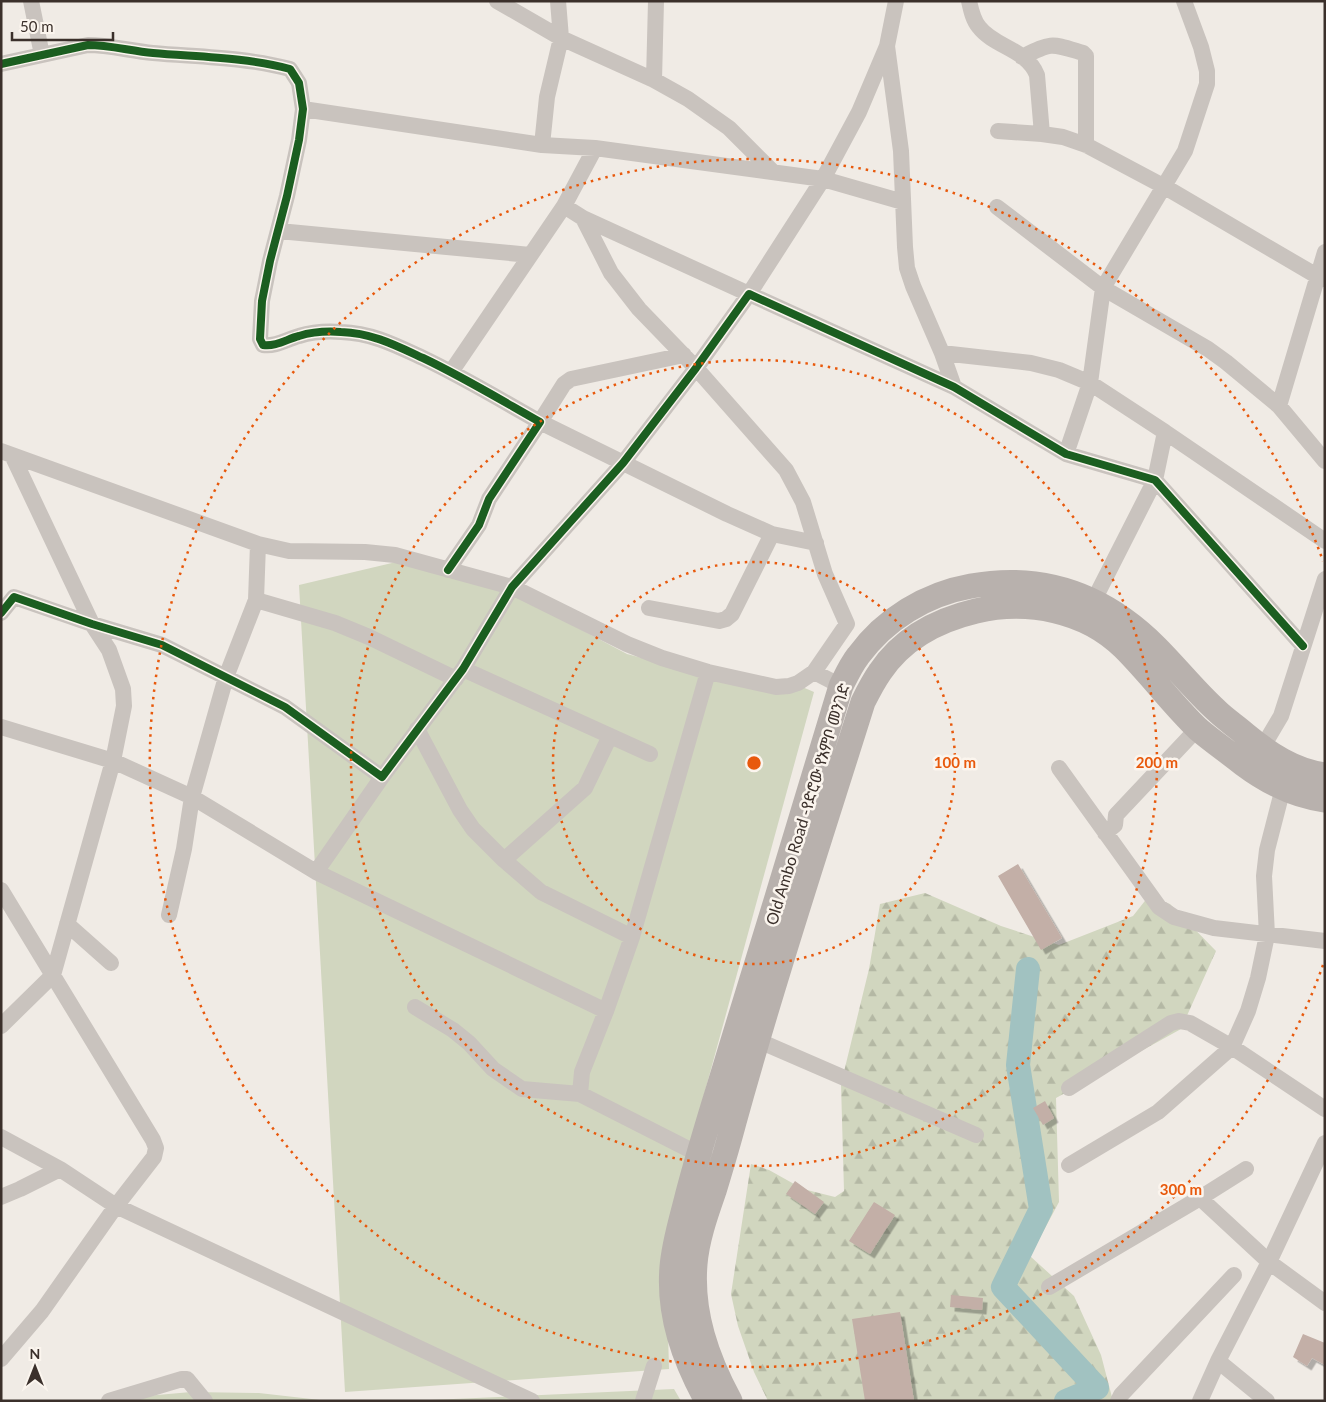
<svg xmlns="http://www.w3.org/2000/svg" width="1326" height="1402" font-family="Lato,'Noto Sans Ethiopic',sans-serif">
  <defs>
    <pattern id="forest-firs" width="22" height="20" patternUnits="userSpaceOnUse" patternTransform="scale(1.25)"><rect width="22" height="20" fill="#d1d6bf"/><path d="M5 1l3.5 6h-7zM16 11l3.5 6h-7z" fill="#b4b8a4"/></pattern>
    <filter id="shadow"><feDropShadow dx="4.5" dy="4.5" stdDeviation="0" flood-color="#0004"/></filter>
  </defs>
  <rect width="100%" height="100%" fill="#f0ebe5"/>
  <!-- grass -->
  <path fill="#d1d6bf" d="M413,558L527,601L627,654L702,674L800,686L814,692L690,1146L666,1258L669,1369L345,1392L299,585Z
    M674,1389L681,1401H408Z
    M191,1392L259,1393L329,1401H90Z"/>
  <!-- forest -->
  <path fill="url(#forest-firs)" d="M925,893L1001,926L1059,945L1133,916L1148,897L1170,904L1216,951L1181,1029L1056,1098L1059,1202L1030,1256L1074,1296L1101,1355L1113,1401H768L754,1372L738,1326L731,1294L751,1164L769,1170L803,1189L835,1197L844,1191L841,1084L869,969L880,904Z"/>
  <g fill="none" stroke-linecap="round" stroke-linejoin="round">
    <!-- river -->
    <path stroke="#a1c2c1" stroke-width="24" d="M1028,969L1018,1065L1041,1209L1003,1287L1097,1388L1066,1401"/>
  </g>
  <!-- building -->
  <path fill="#c3afa7" filter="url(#shadow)" d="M1018,864L1062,938L1041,950L998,876Z
    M1045,1101L1054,1118L1043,1125L1033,1108Z
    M795,1181L824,1202L815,1214L786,1194Z
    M874,1202L895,1215L870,1254L849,1241Z
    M951,1295L983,1298L982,1310L950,1307Z
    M900,1312L914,1401H865L852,1319Z
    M1303,1334L1325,1343V1365L1312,1358L1307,1366L1293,1357Z"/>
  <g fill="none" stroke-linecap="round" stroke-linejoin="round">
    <!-- street -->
    <path stroke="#c9c3be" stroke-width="16" d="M31,1L42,55
      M497,1L561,38L654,80L688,99L729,128L773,172
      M896,1L887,46L859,112L823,179L903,202
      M969,1C971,10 973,20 979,27C994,47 1027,49 1037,75L1042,134
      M887,46L901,151L905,247L907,268L913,286L942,353
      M1022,57C1053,42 1050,43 1083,53L1086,56V145
      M1,64L88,45C109,45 131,51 153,53C198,57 245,57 290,69L299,83L303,109L299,140L287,196L270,261L262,301L260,339L263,345C276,347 287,339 299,336C312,332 327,331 341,332C372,333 395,345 423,358C463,377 501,400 540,422L489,499L479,525L448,570
      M654,80L656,1
      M303,109L542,145L595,148L564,206L451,372
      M998,131L1042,134L1063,137L1086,145L1165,187L1317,276L1325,279
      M542,145L547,97L561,38L558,1
      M564,206L583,218L749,294L823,179L595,148
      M997,207L1103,288L1208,349L1226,362L1279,406L1325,461
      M583,218L611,273L639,309L696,368L786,470L803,502L825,574L847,624L814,672
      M279,231L530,255
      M684,355L571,379L564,384L540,422L727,514L772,534L816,543
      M954,387L942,353L1031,363L1059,370L1090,383L1103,288L1185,151L1207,84V71L1201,47L1184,1
      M1279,406L1325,252
      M1,451L258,544L289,551L365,552L395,555L512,587L627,644L662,658L708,672L776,687L789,686L798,683L814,672L841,686
      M1066,454L1090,383L1165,432
      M256,600L335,623L369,637L456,679
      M1094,600L1155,480L1165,432L1325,541
      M649,608L719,621L726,619L732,614L772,534
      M1,613L14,597L92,624L162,645L285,707L382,777L463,669L512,587L623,463L696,368L749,294L954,387L1066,454L1155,480L1303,646
      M463,669L650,754
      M1,727L113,761L192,797L316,872L606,1011
      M417,729L460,810L473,829L504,860L541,892L632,937
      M1262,748L1281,716L1325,579
      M1059,768L1159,907L1174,917L1214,928L1325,941
      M1105,833L1115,825L1116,815L1198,728
      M504,860L585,788L610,736
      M316,872L382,777
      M1,890L153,1140L156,1148L154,1157L116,1206L42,1311L1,1359
      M169,915L184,849L192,797L226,677L256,600L258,544
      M67,924L111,963
      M415,1007L453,1030L469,1043L493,1069L522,1089L580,1094
      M1,1026L53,975L113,761L124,706L123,689L109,650L92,624L12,455
      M757,1040L976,1135
      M1069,1088L1171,1023L1179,1021L1190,1023L1232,1047L1325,1109
      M1,1137L60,1169L116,1206L532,1401
      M706,1158L580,1094L582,1072L606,1011L632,937L708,672
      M1069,1165L1158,1112L1232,1047L1248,1011L1258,978L1267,935L1264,876L1267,850L1283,788
      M1,1197L20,1189L60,1169
      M1200,1198L1246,1169
      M1049,1287L1200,1198L1269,1262L1325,1303
      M1218,1361L1267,1401
      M109,1401L182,1379H187L205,1401
      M643,1401L654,1366
      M1118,1401L1121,1395L1234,1275
      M1200,1401L1218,1361L1269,1262L1325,1143"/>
    <!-- primary -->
    <path stroke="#b8b1ad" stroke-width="25" d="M707,1401C684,1359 668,1315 672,1267C674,1242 682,1218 688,1193C701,1143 717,1094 732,1044C769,925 805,805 841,686C846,676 851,665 858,656C885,619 926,594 971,586C1044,573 1104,595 1156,647C1177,668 1195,691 1216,710C1225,719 1236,726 1245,734C1269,754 1294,771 1325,775
      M730,1401C707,1358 691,1313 695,1264C697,1239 706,1214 714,1191C721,1168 728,1145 734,1122C773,981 819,842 863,702C868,692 873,682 880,672C902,639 938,620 976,611C1027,599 1086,610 1124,648C1150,674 1172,704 1198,729C1212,741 1228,752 1243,764C1267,782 1294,796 1325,800"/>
    <!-- cycleway casing -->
    <g stroke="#fbf5ee" stroke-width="11">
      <path id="cycleway" d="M1,64L88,45C109,45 131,51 153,53C198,57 245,57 290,69L299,83L303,109L299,140L287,196L270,261L262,301L260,339L263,345C276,347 287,339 299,336C312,332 327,331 341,332C372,333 395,345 423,358C463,377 501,400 540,422L489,499L479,525L448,570
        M1,613L14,597L92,624L162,645L285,707L382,777L463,669L512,587L623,463L696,368L749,294L954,387L1066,454L1155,480L1303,646"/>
    </g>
    <!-- cycleway -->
    <use href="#cycleway" stroke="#1b5e20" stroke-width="8"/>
  </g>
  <!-- distance rings -->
  <g fill="none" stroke="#e8590c" stroke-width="2.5" stroke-dasharray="2.5 5">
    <circle cx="754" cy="763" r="201"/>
    <circle cx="754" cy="763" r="403"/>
    <path d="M1323 965A604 604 0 1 1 1323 561"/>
  </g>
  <g text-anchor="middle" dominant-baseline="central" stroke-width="5" stroke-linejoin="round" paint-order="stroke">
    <!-- street labels -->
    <g font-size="16" fill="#3b302b" stroke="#fbf5ee">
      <text transform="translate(807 804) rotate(-73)">Old Ambo Road -የድሮው የአምቦ መንገድ</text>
    </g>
  </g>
  <circle cx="754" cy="763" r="8" fill="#e8590c" stroke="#fbf5ee" stroke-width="2.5"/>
  <g font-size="15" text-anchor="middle" font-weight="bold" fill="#e8590c" stroke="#fbf5ee" stroke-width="5" stroke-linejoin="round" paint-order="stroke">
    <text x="955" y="768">100 m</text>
    <text x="1157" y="768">200 m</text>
    <text x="1181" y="1195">300 m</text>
  </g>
  <!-- border -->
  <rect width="1326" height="1402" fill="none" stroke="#3b302b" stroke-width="5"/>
  <!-- north arrow -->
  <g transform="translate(35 1367)" stroke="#fbf5ee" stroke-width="4" paint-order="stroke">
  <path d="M0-4L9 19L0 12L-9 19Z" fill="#3b302b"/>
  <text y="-8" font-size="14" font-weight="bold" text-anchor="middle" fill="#3b302b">N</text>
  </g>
  <!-- scale -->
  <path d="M12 32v8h101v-8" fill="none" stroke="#3b302b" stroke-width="2.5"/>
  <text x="20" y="32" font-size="15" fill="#3b302b" stroke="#fbf5ee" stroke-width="4" paint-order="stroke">50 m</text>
</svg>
